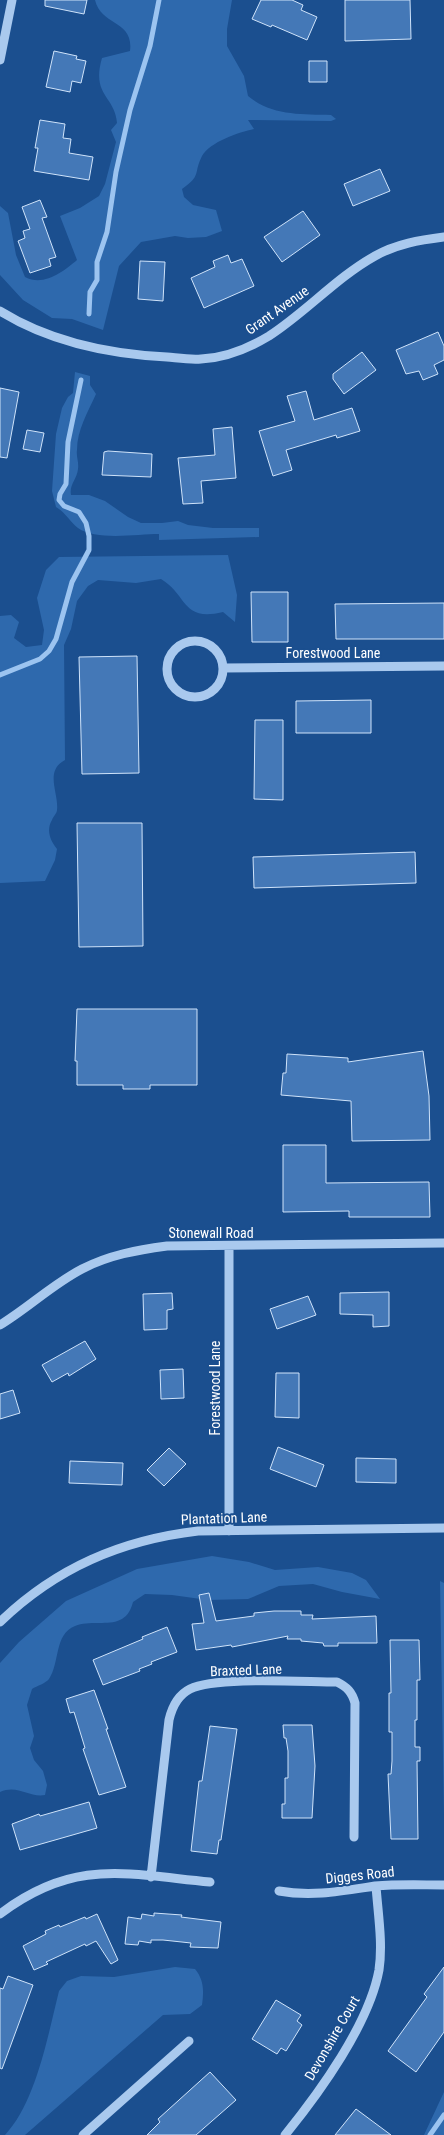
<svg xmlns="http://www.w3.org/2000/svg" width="444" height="2135" font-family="'Roboto Condensed',sans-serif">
  <rect width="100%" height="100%" fill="#1b4f8f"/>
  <!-- green -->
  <path fill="#2e69ad" d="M95,0H232L227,29V46L244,76L248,96C272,116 301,114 331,115L336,119L331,121L248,120L254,129C239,132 210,142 202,156C193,174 202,175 182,189L184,197L193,205L216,210L222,231L206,237L188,238L175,236L141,242L119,266L103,330L72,319L52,318L23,300L0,275V206L8,213L16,255L25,277C44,287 64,271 77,260L60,216L80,208L99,196L105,184L116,142L111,130L117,123C115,96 91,96 102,58L130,51C134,20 101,26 95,0Z
    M75,372L90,376V385L96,394C88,412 77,430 77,450C76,456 79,462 78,469C77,479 69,485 71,495H89L105,501L128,517L141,523H162L178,521L188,525L213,528H259V537L159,540V534C137,534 96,541 78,528C70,522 66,513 56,507L52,491L56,434L62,408L68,397L73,393Z
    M228,555L237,595L235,622L223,612C181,622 188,595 161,579L136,583L98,580L88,586L77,601L71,629L64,645L65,760C44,771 59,793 57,810C57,813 53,817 52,820C46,830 50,840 57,849L55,860L45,881L0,883V616L11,615L19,622L14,638L26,647L42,645L44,630L37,598L46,570L59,557Z
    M212,1556L249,1562L275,1570L318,1567L352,1573L366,1580L380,1599L342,1592L313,1584L279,1586L248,1599L208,1600L172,1595L145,1594L133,1602C125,1634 96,1617 75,1626C54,1634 60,1663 49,1679C46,1683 37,1686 32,1689L27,1705L34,1736L30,1748L34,1760L43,1771L47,1785L45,1795C29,1798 18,1784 0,1792V1663L19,1642L66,1601L137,1569Z
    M440,1581L444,1583V1815Z
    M175,1967L195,1969C204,1980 204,1991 202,2005L190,2014L163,2015L25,2135H5C36,2102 48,2035 59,1991L67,1981L81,1976L114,1977Z
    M444,2092V2135H424Z"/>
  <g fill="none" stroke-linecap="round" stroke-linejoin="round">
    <!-- stream -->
    <path stroke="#9cc4f0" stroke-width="5" d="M89,314L90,292L97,280V262L107,232L116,172L130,110L150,46L159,0
      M0,675L40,659L49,651L56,639L72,582L89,550V536L86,523L79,512L64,506L59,500L60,494L66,484L68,442L81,380
      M430,2135L444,2115"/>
  </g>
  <!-- building -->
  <path fill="#4478b7" stroke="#cfe3fa" d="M45,0H87L84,14L45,6Z
    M261,0H292L303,5L301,10L317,17L307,40L272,25L271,27L252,19Z
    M345,0H410L411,39L345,41Z
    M54,51L77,56L76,59L86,61L81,83L72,81L70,92L46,87Z
    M309,61H327V82H309Z
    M40,120L65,124L63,138L71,139L69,153L93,157L89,180L34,171L38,148H35Z
    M380,169L390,191L353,206L344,184Z
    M40,200L47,217L42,218L56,257L49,259L51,266L30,273L18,241L25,238L23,231L30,229L22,207Z
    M303,211L320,235L282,262L264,237Z
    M228,255L231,263L242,259L254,286L204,308L191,278L215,267L213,261Z
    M140,261L165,262L163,301L138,299Z
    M438,332L444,346V360L434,365L438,374L423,380L419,371L406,374L396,350Z
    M362,352L376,370L344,394L333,379V374Z
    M0,388L19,392L7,458L0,457Z
    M306,391L314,420L352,408L360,431L337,438L336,435L286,450L292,470L273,476L259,431L295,421L287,396Z
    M232,427L236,478L201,481L203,503L183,504L178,458L215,455L213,429Z
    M27,430L44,433L40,452L23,449Z
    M108,451L152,454L151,477L102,475L104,452Z
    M251,592H288V642H252Z
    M444,603V639H336L335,604Z
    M137,656L139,773L82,774L79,657Z
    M371,700V733H296V701Z
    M255,720H283V800L254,799Z
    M77,823H142L143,946L79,947Z
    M415,852L416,883L254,888L253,857Z
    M77,1009H197V1085H150V1089H123V1085H77V1061H75Z
    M423,1051L429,1096L430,1140L352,1141L351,1101L281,1095L283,1073H286L287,1054L348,1058V1062Z
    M283,1145H326V1183L429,1182L430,1217H349V1211L283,1212Z
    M389,1292V1326L373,1327V1315L340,1314V1293Z
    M172,1293L173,1309L167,1310V1329L144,1330L143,1294Z
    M308,1296L316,1315L277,1329L270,1309Z
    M85,1341L96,1359L69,1376L68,1373L52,1382L42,1365Z
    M183,1369L184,1398L161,1399L160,1370Z
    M276,1373H299V1418L275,1417Z
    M13,1390L20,1413L0,1419V1394Z
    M278,1447L324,1465L316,1487L270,1469Z
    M169,1448L186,1464L164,1486L147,1470Z
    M356,1458L396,1459V1483L356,1482Z
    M70,1461L123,1463L122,1485L69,1483Z
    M209,1593L216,1621L254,1616V1613L274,1611H301V1615H313L312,1619L376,1616L377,1643H338V1646H324L323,1643L301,1641V1639H287L288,1636L232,1647L231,1645L196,1650L192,1624L204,1623L199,1595Z
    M167,1627L177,1652L151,1662L152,1664L139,1669L140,1671L103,1685L93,1660L143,1639L142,1637Z
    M390,1640H419L420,1680H417V1720H415V1747H420V1761H417L418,1839H391L388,1774H391L392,1761V1732H389V1693H391Z
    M94,1690L108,1729H106L126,1787L99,1795L83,1749L85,1748L74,1712L70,1713L66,1699Z
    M283,1725H312L315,1766L312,1818H282V1804H285V1778H288V1751L286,1738H284Z
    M210,1726L237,1729L221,1840H219L217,1854L191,1851L199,1781H202Z
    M89,1802L97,1828L20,1850L12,1824L39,1814L40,1816Z
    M154,1913L182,1915L181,1917L221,1922L218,1948L190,1947L191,1943L163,1940H151V1943L139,1941L138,1945L125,1944L128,1917L141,1919L142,1914L154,1916Z
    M97,1914L118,1960L111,1964L96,1941L86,1946L85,1944L46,1962L48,1964L34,1970L23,1946L46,1934L45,1931L59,1925L60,1927L85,1917L86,1919Z
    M444,1967V2032L416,2072L388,2051L427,1997L424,1994Z
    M8,1976L33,1985L2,2069L0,2068V1988L3,1989Z
    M276,2000L301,2015L297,2021L302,2025L286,2051L281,2048L277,2054L252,2039Z
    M210,2072L236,2100L196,2135H147L160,2122L158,2119Z
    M356,2109L391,2135H335Z"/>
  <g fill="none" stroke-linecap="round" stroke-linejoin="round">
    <!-- minor -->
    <path stroke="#a9c9ee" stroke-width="9" d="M0,60L12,0
      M0,311C50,342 108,354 167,357C178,358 190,360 201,359C224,358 249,348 269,336C305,313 337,277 375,256C396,244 420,240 444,237
      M167 669a28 28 0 1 1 56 0a28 28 0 1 1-56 0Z
      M223,668L444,666
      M0,1325C28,1308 53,1284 82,1269C109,1255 137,1250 167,1246L444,1243
      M229,1531V1246
      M0,1622C56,1568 121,1540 198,1531L444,1528
      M151,1877L169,1720C172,1707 178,1695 190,1689C216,1676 304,1682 337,1682C347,1687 352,1692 355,1703L354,1837
      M279,1891C312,1897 342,1891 375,1886C398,1884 421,1885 444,1885
      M0,1914C74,1858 125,1874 210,1882
      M83,2135L189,2041
      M285,2135C320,2092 369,2024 379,1970C383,1943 378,1914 376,1886"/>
  </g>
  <g text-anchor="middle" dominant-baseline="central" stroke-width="4" stroke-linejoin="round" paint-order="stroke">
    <!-- street labels -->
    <g font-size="14" fill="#fff" stroke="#1b4f8f">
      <text transform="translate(277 310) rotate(-35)">Grant Avenue</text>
      <text x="333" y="653">Forestwood Lane</text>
      <text x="211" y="1233">Stonewall Road</text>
      <text transform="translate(215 1388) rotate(-90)">Forestwood Lane</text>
      <text transform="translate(224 1518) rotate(-2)">Plantation Lane</text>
      <text transform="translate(246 1670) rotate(-2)">Braxted Lane</text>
      <text transform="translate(360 1875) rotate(-6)">Digges Road</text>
      <text transform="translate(332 2038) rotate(-60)">Devonshire Court</text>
    </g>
  </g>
</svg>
